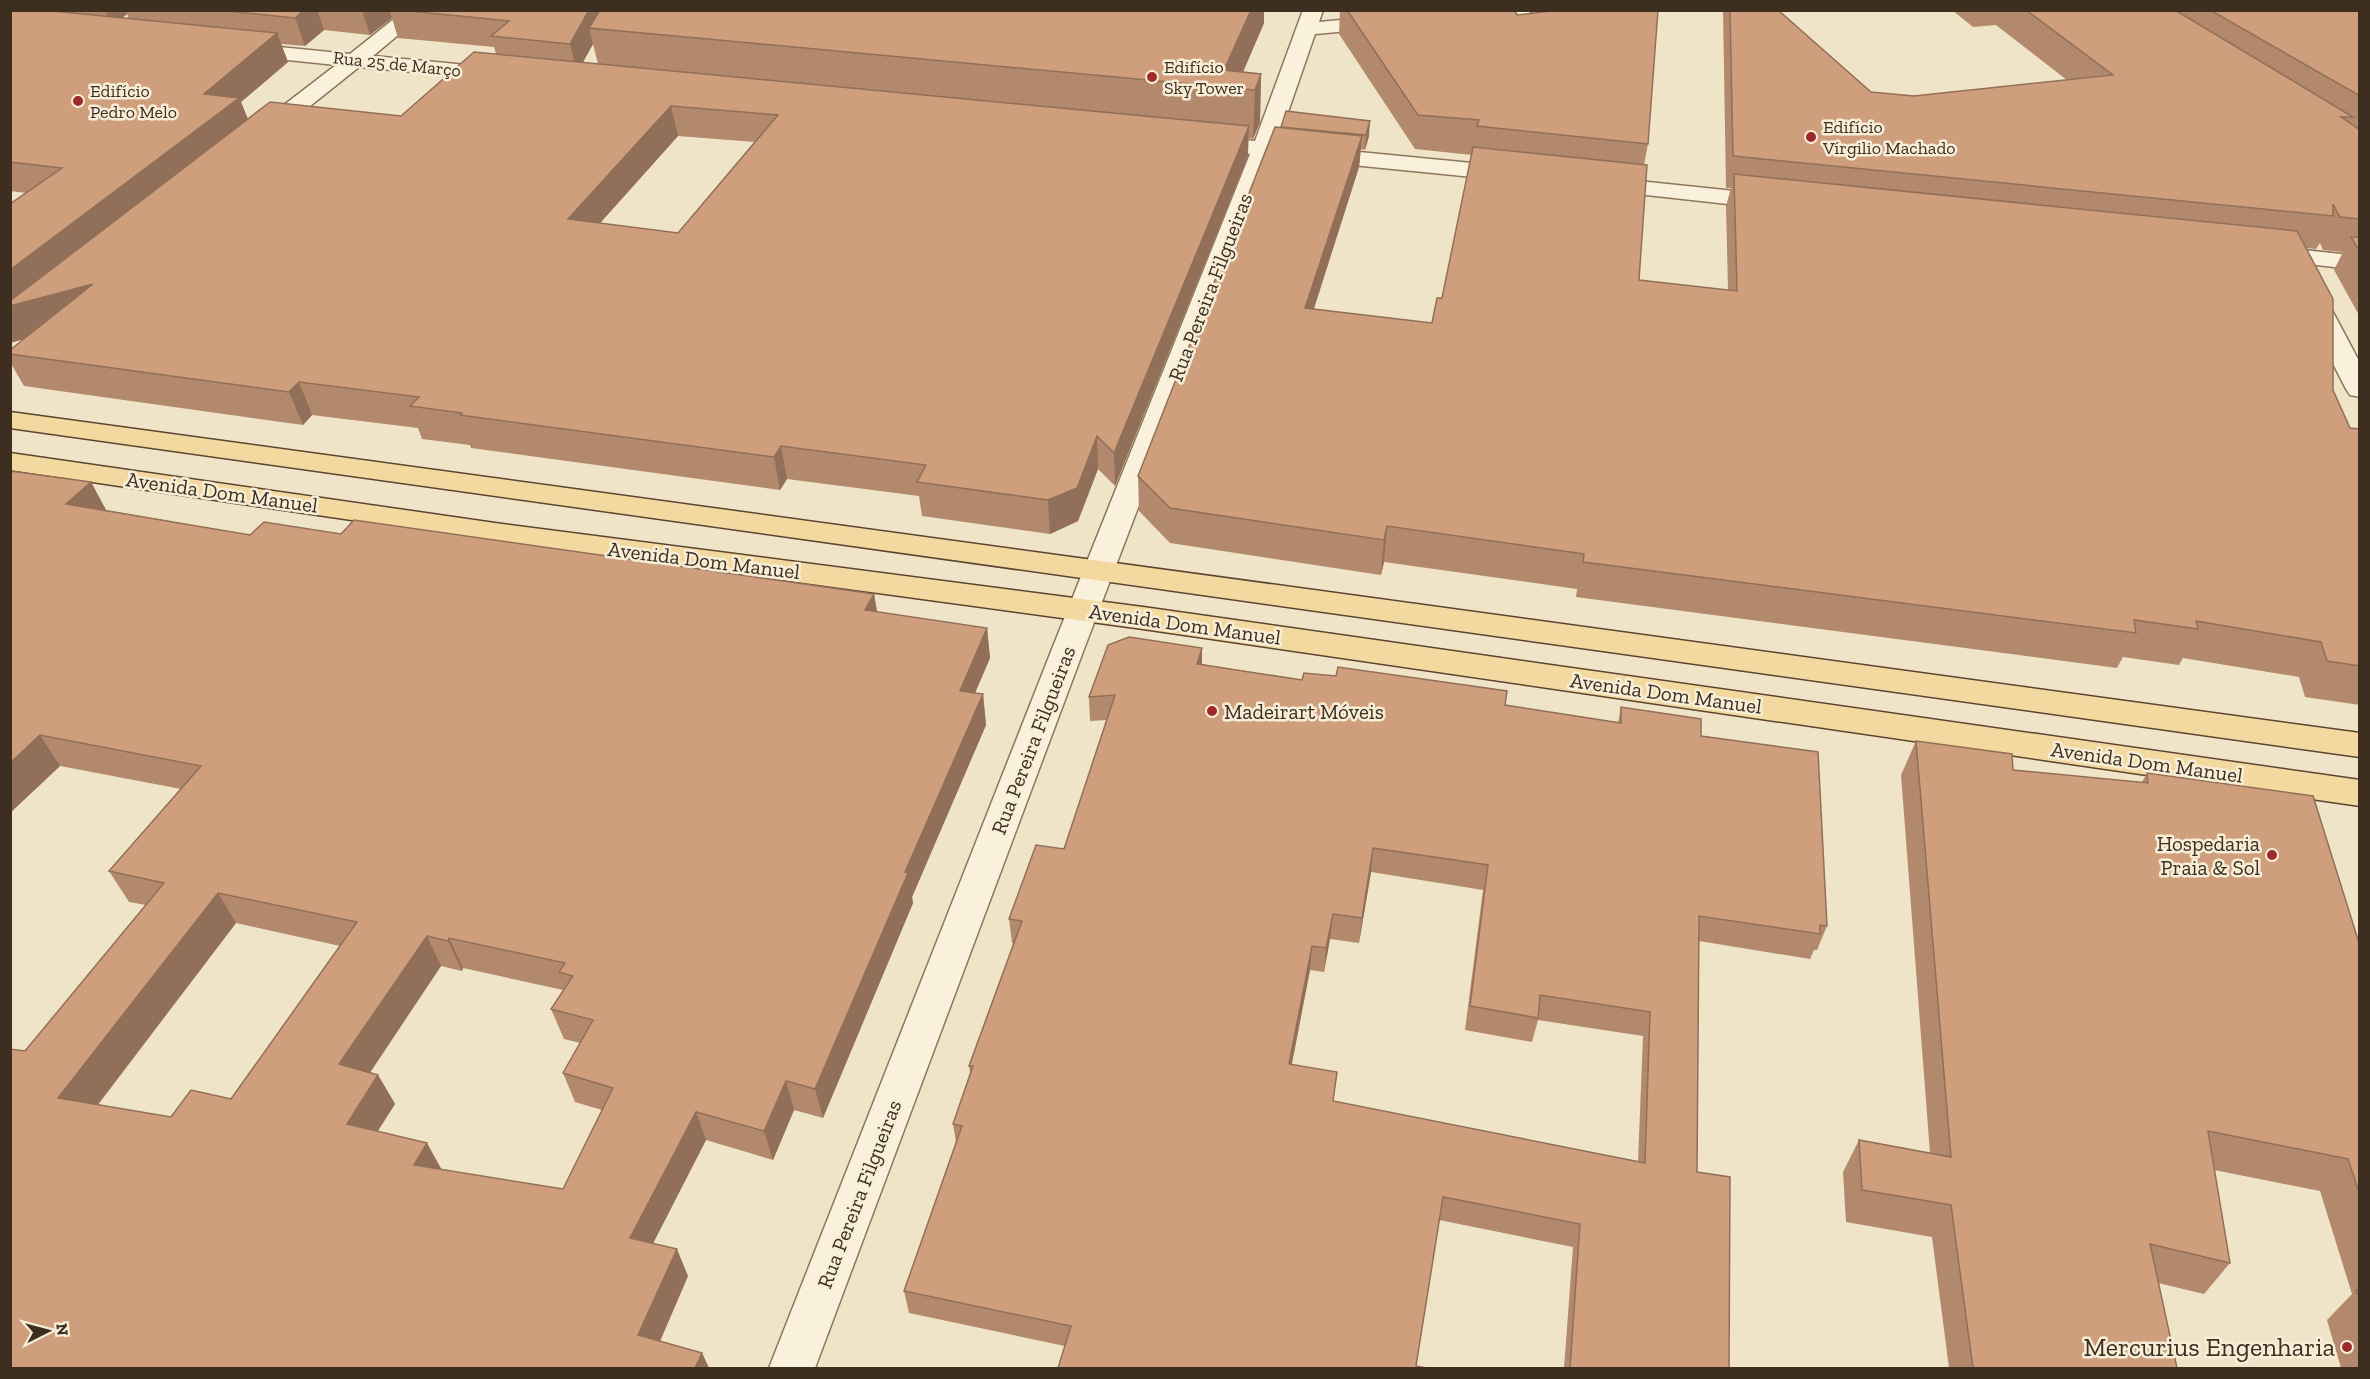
<svg xmlns="http://www.w3.org/2000/svg" width="2370" height="1379" font-family="'Zilla Slab',serif">
  <rect width="100%" height="100%" fill="#f0e4c8"/>
  <g fill="none" stroke-linecap="round" stroke-linejoin="round">
    <!-- minor casing -->
    <g stroke="#8d765c" stroke-width="3">
      <path id="minor" d="M405,10H428L373,56L498,68L505,70L508,74L505,78L498,80L359,67L270,138H254L251,133L254,128L336,65L239,55L232,53L229,49L232,45L239,43L350,54Z
        M1303,10H1323L1319,22L1384,16L1391,18L1394,22L1391,26L1384,28L1315,34L1277,144L1513,167L1521,169L1524,174L1521,179L1513,181L1272,157L1084,649L815,1368H769L1052,649L1250,154L1196,148L1193,143L1196,138L1204,136L1255,141Z
        M1462,10H1534L1524,16L1468,21L1461,19L1458,15Z
        M1600,177L1773,195L1781,197L1785,202L1781,207L1773,209L1592,189L1588,184L1592,179Z
        M2266,246L2360,256V270L2257,258L2254,253L2257,248Z
        M2312,289L2321,292L2325,297L2360,363V397L2350,395L2346,389L2299,297L2303,292Z"/>
    </g>
    <!-- major casing -->
    <g stroke="#5b4430" stroke-width="3">
      <path id="major" d="M10,412L2360,733V757L10,428Z
        M10,453L495,523L1143,607L2360,780V806L1143,629L495,541L10,470Z"/>
    </g>
    <!-- minor -->
    <use href="#minor" fill="#faf1dc" fill-rule="evenodd"/>
    <!-- major -->
    <use href="#major" fill="#f3d9a0" fill-rule="evenodd"/>
  </g>
  <!-- wall -->
  <path fill="#b2896c" fill-rule="evenodd" d="M10,10H1264V23L1243,72L1261,74L1260,122L1253,139L1248,138V156L1115,486L1098,469L1078,521L1050,534L922,516L919,496L787,479L780,490L471,448L470,445L422,439L418,428L312,415L303,425L24,386L10,362V350L24,339L10,343V204L27,193L10,191ZM127,14L129,19L122,18ZM392,18L398,38L494,47L496,54L401,116L248,119L241,102L288,62L281,44L305,46L324,30L370,35ZM593,44L598,64L583,62ZM678,136L755,142L678,233L600,223Z
    M1340,10H1514L1648,144L1644,165L1639,280L1728,290L1726,206L1731,188H1726L1723,10H1778L1871,92L1914,96L2067,80L1996,25L1973,27L1952,10H2360V317L2334,270L2343,252L2323,250L2320,243L2316,249L2306,248L2333,390L2350,428L2360,429V705L2305,697L2299,677L2183,658L2179,665L2123,657L2117,668L1576,597L1577,589L1384,562L1381,575L1170,543L1139,511L1138,476L1281,127L1286,111L1369,136L1365,150L1361,149L1359,167L1314,309L1432,323L1442,298L1472,155L1415,149L1339,34Z
    M10,471L91,482L106,510L250,535L341,534L874,594L877,612L987,628L990,658L975,693L983,694L986,725L912,897L913,903L823,1118L794,1110L773,1160L706,1140L653,1243L688,1276L660,1341L702,1353L709,1368H10L25,1051L146,905L129,902L109,871L181,789L60,766L10,813ZM236,923L340,946L231,1099L171,1117L98,1105ZM441,966L462,971L463,968L563,990L551,1009L564,1039L580,1043L563,1073L575,1102L602,1110L563,1189L442,1170L378,1131L395,1104L378,1075L370,1073Z
    M1202,648V664L1302,680L1505,705L1618,723L1621,707L1701,736L1827,926L1817,950H1814L1810,959L1699,941L1697,1172L1729,1368H1564L1573,1247L1439,1220L1065,1346L909,1313L904,1291L956,1142L953,1124L970,1073L969,1066L1014,943H1012L1009,919L1064,849L1107,720L1090,721L1089,697ZM1371,872L1483,890L1465,1030L1532,1042L1538,1020L1643,1036L1638,1162L1334,1101L1292,1064L1310,970L1324,972L1330,939L1359,943Z
    M1916,741L2013,770L2142,782L2147,773L2360,946V1368H2341L2327,1320L2352,1294L2320,1191L2214,1170L2230,1263L2204,1294L2158,1283L2177,1368H1949L1932,1237L1846,1222L1843,1172L1859,1140L1930,1153L1901,775Z"/>
  <!-- shaded-wall -->
  <path fill="#916f58" d="M105,10H125L127,14L112,27Z
    M304,10H317L324,30L305,46L295,18Z
    M362,10H389L392,18L370,35Z
    M589,10H617L589,28L593,44L577,73L570,44Z
    M1251,10H1264V23L1236,88L1224,70Z
    M277,33L288,62L241,102L251,127L93,284L108,316L10,343V270L204,94Z
    M1261,74L1260,122L1253,139L1255,90Z
    M671,106L678,136L576,250L568,219Z
    M1370,121L1369,136L1365,150L1366,135Z
    M1249,126L1248,156L1115,486L1114,453Z
    M1362,136L1359,167L1303,342L1305,308Z
    M299,382L312,415L303,425L289,392Z
    M1097,436L1098,469L1078,521L1050,534L1048,500Z
    M781,446L787,479L780,490L774,457Z
    M91,482L107,512L66,504Z
    M1387,526L1384,562L1381,575L1384,540Z
    M874,594L879,624L865,610Z
    M987,628L990,658L963,721L960,691Z
    M1202,648V673L1197,664Z
    M983,694L986,725L912,897L913,903L823,1118L815,1089L905,872Z
    M40,735L60,766L10,813V763Z
    M1373,848L1371,872L1359,943L1362,918Z
    M218,893L236,923L81,1126L58,1098Z
    M1333,914L1330,939L1324,972L1326,948Z
    M427,936L441,966L356,1093L339,1064Z
    M449,938L463,968L462,971L448,941Z
    M1312,946L1310,970L1287,1087L1289,1064Z
    M378,1075L395,1104L364,1152L347,1124Z
    M786,1081L794,1110L773,1160L764,1131Z
    M696,1112L706,1140L642,1265L630,1238Z
    M427,1143L443,1172L414,1165Z
    M677,1249L688,1276L651,1362L638,1335Z
    M702,1353L709,1368H695Z"/>
  <!-- building -->
  <path fill="#cf9f7d" stroke="#916f58" stroke-width="1.5" fill-rule="evenodd" d="M10,10H42L277,33L204,94L239,98L10,270V204L62,168L10,162Z
    M217,10H304L295,18Z
    M399,10H589L570,44L491,36L509,21Z
    M600,10H1251L1224,70L1261,74L1255,90L589,28Z
    M1347,10H1514L1517,15L1559,10H1658L1648,144L1477,126L1479,120L1418,115Z
    M1730,10H1778L1871,92L1914,96L2113,75L2026,10H2175L2353,117H2341L2360,130V219L2340,217L2333,204V216L1733,156Z
    M2210,10H2360V96Z
    M474,52L1249,126L1114,453L1097,436L1077,488L1048,500L917,482L926,465L781,446L774,457L460,415L462,413L410,406L419,397L299,382L289,392L10,354V350L93,284L10,306V301L270,102L401,116ZM671,106L778,115L678,233L568,219Z
    M1286,111L1370,121L1366,135L1281,127Z
    M1275,127L1362,136L1305,308L1432,323L1437,298H1442L1473,147L1647,165L1639,280L1737,291L1734,174L2297,231L2333,299V390L2350,428L2360,429V666L2327,661L2321,642L2196,621L2198,629L2134,620L2136,633L1583,562L1584,554L1387,526L1384,540L1170,508L1138,476Z
    M2351,237H2360V252Z
    M10,471L91,482L66,504L250,535L264,522L341,534L354,520L874,594L865,610L987,628L960,691L983,694L905,872L908,873L815,1089L786,1081L764,1131L696,1112L630,1238L677,1249L638,1335L702,1353L695,1368H10V1049L25,1051L164,883L109,871L201,766L40,735L10,763ZM218,893L357,922L231,1099L191,1090L171,1117L58,1098ZM427,936L448,941L449,938L565,963L559,972L573,976L551,1009L593,1020L563,1073L613,1088L563,1189L414,1165L427,1143L347,1124L378,1075L339,1064Z
    M1129,637L1202,648L1197,664L1302,680L1304,673L1336,676L1338,667L1507,691L1505,705L1621,723V707L1701,719V736L1818,752L1827,926L1820,925V934L1699,916L1697,1172L1730,1177L1729,1368H1570L1580,1224L1443,1197L1416,1366L1426,1368H1058L1071,1326L904,1291L962,1126L953,1124L973,1066H969L1022,921L1009,919L1036,845L1064,849L1115,695L1089,697L1108,645ZM1373,848L1488,865L1470,1006L1538,1018L1540,995L1650,1012L1645,1163L1333,1101L1337,1072L1289,1064L1312,946L1326,948L1333,914L1362,918Z
    M1916,741L2012,754L2013,770L2148,783L2147,773L2313,796L2360,946V1195L2348,1159L2208,1131L2230,1263L2150,1244L2177,1368H1973L1951,1205L1862,1190L1859,1140L1951,1157Z
    M2356,1290H2360V1299Z"/>
  <!-- markers -->
  <g fill="#9e2a2b" stroke="#f7eed8" stroke-width="2">
    <circle cx="1152" cy="77" r="6"/>
    <circle cx="78" cy="101" r="6"/>
    <circle cx="1811" cy="137" r="6"/>
    <circle cx="1212" cy="711" r="6"/>
    <circle cx="2272" cy="855" r="6"/>
    <circle cx="2347" cy="1347" r="6"/>
  </g>
  <g text-anchor="middle" dominant-baseline="central" stroke-width="5" stroke-linejoin="round" paint-order="stroke">
    <!-- far-street labels -->
    <g font-size="18" fill="#3d2e20" stroke="#f7eed8">
      <text transform="translate(397 64) rotate(6)">Rua 25 de Março</text>
    </g>
    <!-- far-poi labels -->
    <g font-size="18" fill="#3d2e20" stroke="#f7eed8" text-anchor="start">
      <text x="1164" y="67">Edifício<tspan x="1164" dy="21">Sky Tower</tspan></text>
      <text x="90" y="91">Edifício<tspan x="90" dy="21">Pedro Melo</tspan></text>
      <text x="1823" y="127">Edifício<tspan x="1823" dy="21">Vírgilio Machado</tspan></text>
    </g>
    <!-- street labels -->
    <g font-size="21" fill="#3d2e20" stroke="#f7eed8">
      <text transform="translate(1210 287) rotate(-69)">Rua Pereira Filgueiras</text>
      <text transform="translate(222 492) rotate(8)">Avenida Dom Manuel</text>
      <text transform="translate(704 560) rotate(7)">Avenida Dom Manuel</text>
      <text transform="translate(1185 624) rotate(8)">Avenida Dom Manuel</text>
      <text transform="translate(1666 693) rotate(8)">Avenida Dom Manuel</text>
      <text transform="translate(1033 740) rotate(-69)">Rua Pereira Filgueiras</text>
      <text transform="translate(2147 762) rotate(8)">Avenida Dom Manuel</text>
      <text transform="translate(859 1194) rotate(-69)">Rua Pereira Filgueiras</text>
    </g>
    <!-- poi labels -->
    <g font-size="21" fill="#3d2e20" stroke="#f7eed8" text-anchor="start">
      <text x="1224" y="711">Madeirart Móveis</text>
      <text x="2260" y="843" text-anchor="end">Hospedaria<tspan x="2260" dy="24">Praia &amp; Sol</tspan></text>
    </g>
    <!-- near-poi labels -->
    <g font-size="26" fill="#3d2e20" stroke="#f7eed8" text-anchor="end">
      <text x="2335" y="1347">Mercurius Engenharia</text>
    </g>
  </g>
  <!-- border -->
  <rect width="2370" height="1379" fill="none" stroke="#3d2e20" stroke-width="24"/>
  <!-- north arrow -->
  <g transform="translate(48 1331) rotate(84)" stroke="#f7eed8" stroke-width="4.5" paint-order="stroke">
  <path d="M0-4.5L10 22L0 15L-10 22Z" fill="#3d2e20"/>
  <text y="-9" font-size="16" font-weight="bold" text-anchor="middle" fill="#3d2e20">N</text>
  </g>
</svg>
